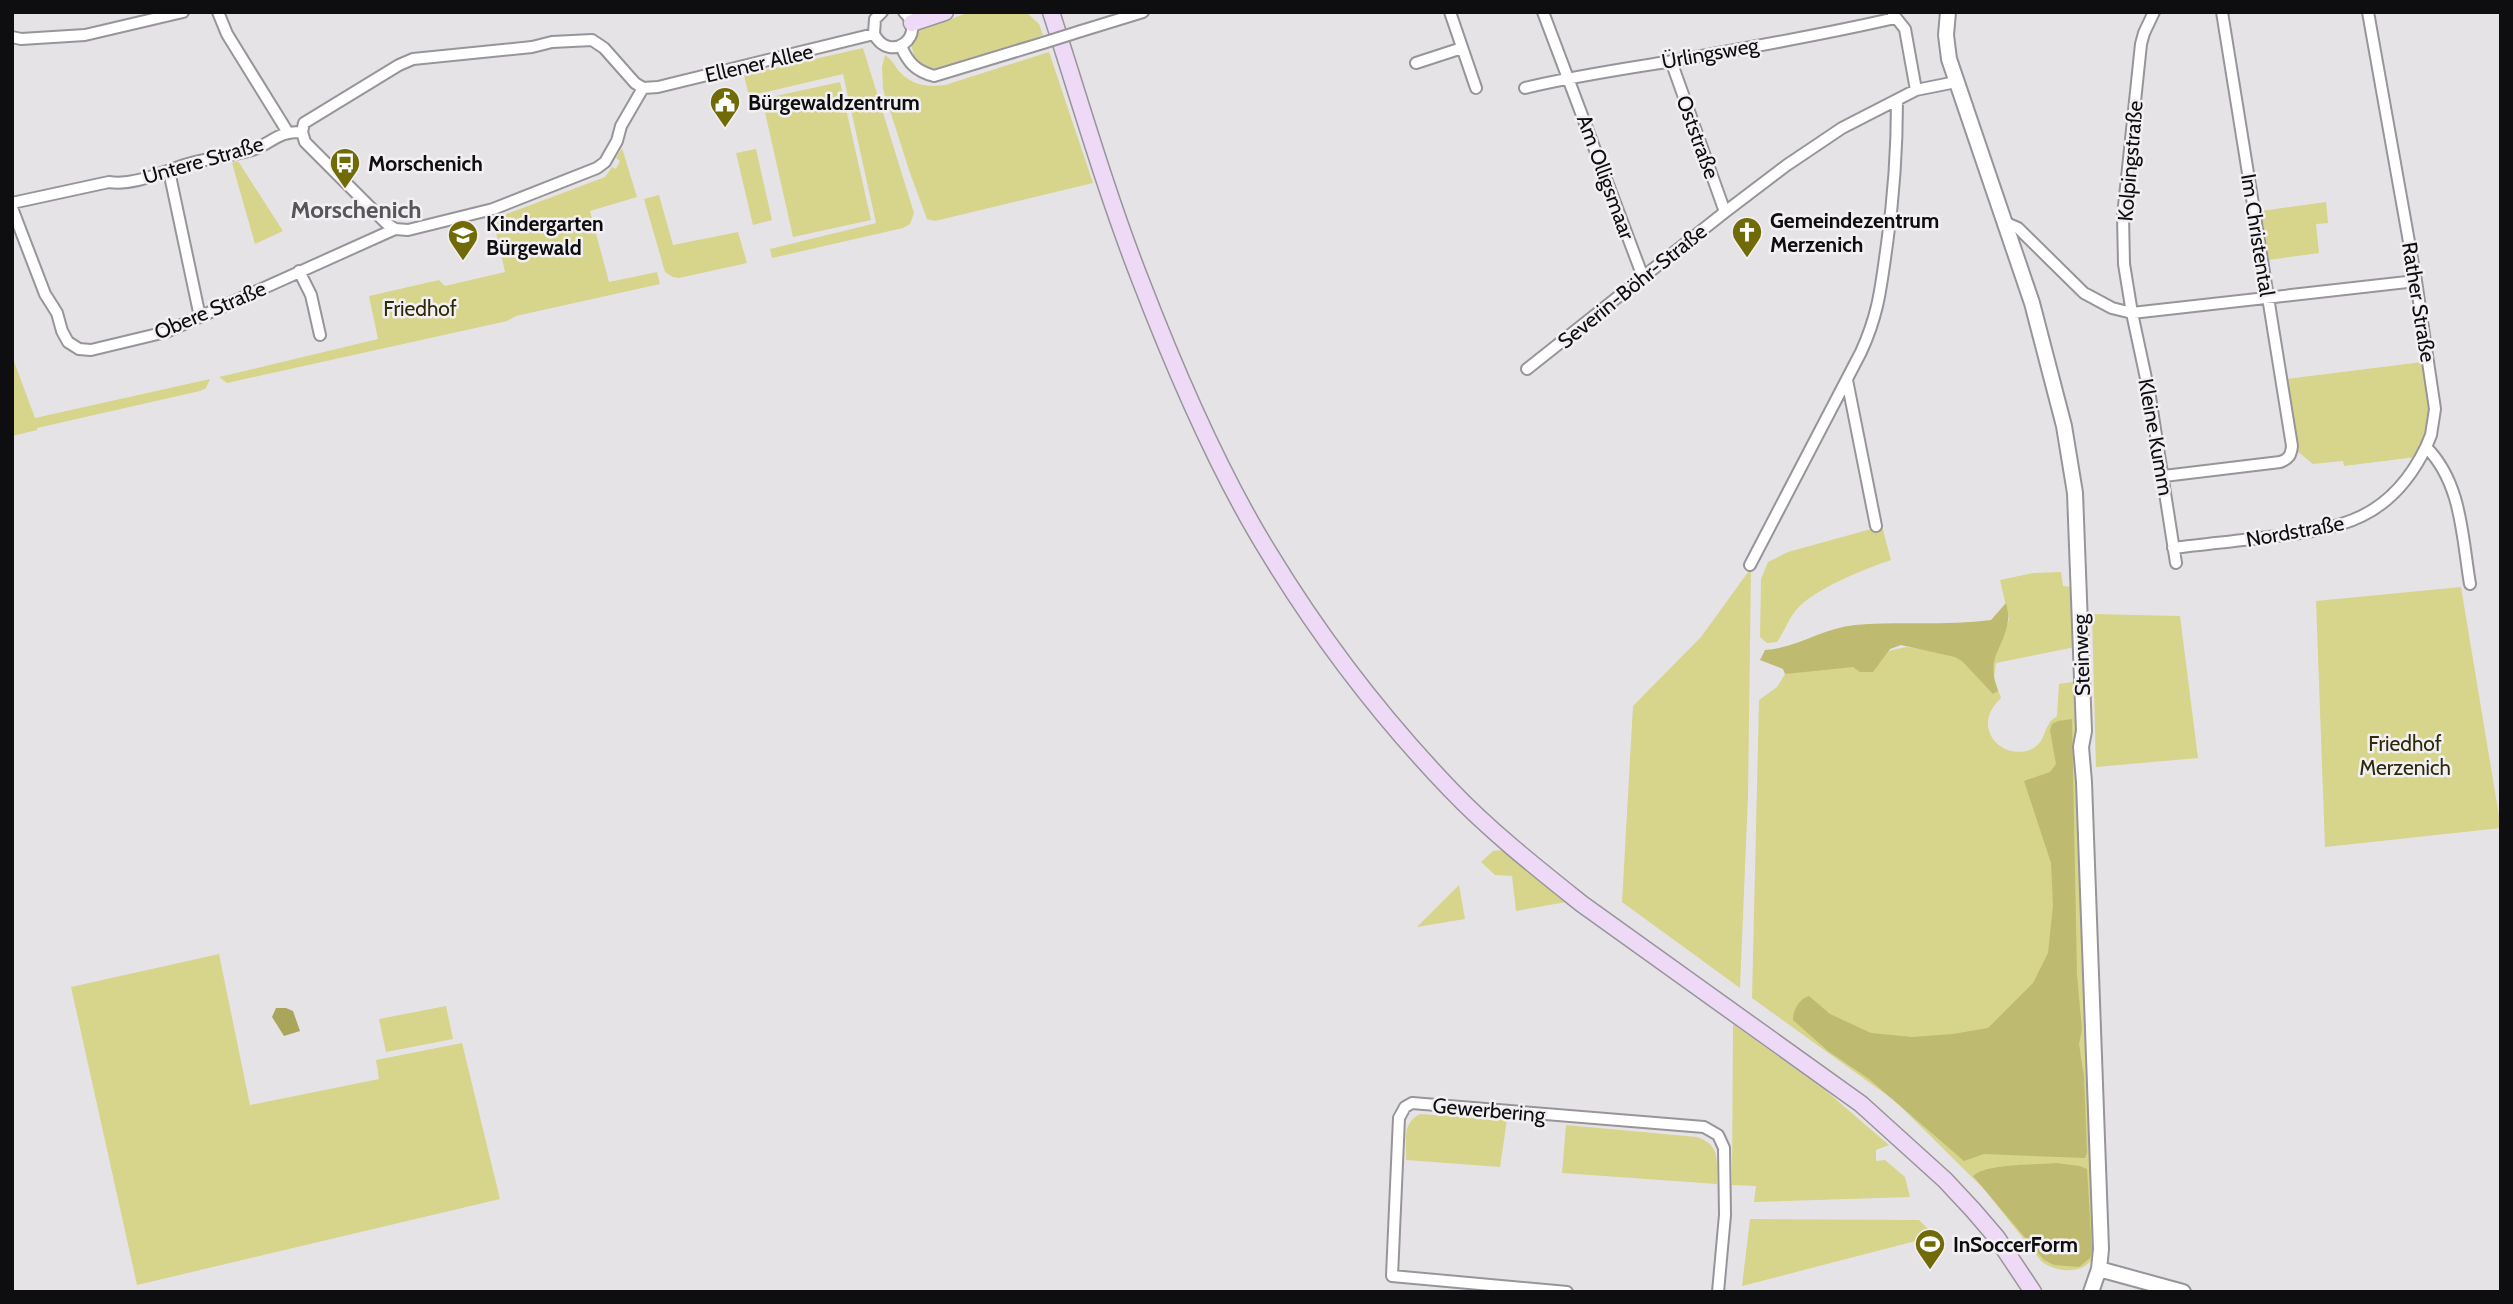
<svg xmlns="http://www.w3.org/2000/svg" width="2513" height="1304" font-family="Cabin,sans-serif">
  <rect width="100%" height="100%" fill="#e6e3e7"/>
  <!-- green -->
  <path fill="#d7d48c" d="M970,12H1026L1039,24L1043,35L1003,50L940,68L932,69L915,60L911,44L918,31Z
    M863,48L914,213L910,224L903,228L772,258L770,249L876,223L843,74L749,96L744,75Z
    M1049,52L1093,183L935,221L927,219L910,173L883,89L882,67L885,55C893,60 894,66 900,72C913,86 928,87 945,85Z
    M840,82L871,220L793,237L762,99Z
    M622,148L637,197L590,211L609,282L657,272L660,284L516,316L507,321L227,383L219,377L378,339L369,296L439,280L445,286L505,272L493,219L605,177L612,167L616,169L620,161L616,158Z
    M756,149L772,220L753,225L736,153Z
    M238,161L283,231L255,244L232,163Z
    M659,195L673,245L738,232L747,263L679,278L673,277L665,272L644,199Z
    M2326,202L2328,223L2316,224L2319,253L2269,260L2261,211Z
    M12,356L35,418L210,379L206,388L200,391L37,428V430L12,436Z
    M2422,362C2431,406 2434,414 2416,457L2344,466L2343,461L2313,464L2297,451L2285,379Z
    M1882,526L1891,560C1867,568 1814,589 1797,609C1788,619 1785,631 1777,642L1767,643L1760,637L1761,579L1768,562L1788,552Z
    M1751,568L1748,795L1740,988L1622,902L1633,706L1701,637Z
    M2061,572L2063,586L2073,587L2075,647L1996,663L1994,678L2001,698C1996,703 1991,709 1989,716C1982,743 2014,761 2035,747C2045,740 2043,732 2049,724C2050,720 2054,719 2057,716L2059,684L2073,682L2076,684L2075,752L2094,1256C2084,1275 2058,1273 2042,1262L1984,1189L1895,1101L1752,998L1759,700L1777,687L1785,674L1906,647L1994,659L2009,619L2000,580L2033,573Z
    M2461,587L2501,828L2325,847L2316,601Z
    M2092,614L2180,616L2198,758L2096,767Z
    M1502,850L1510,855L1566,902L1516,911L1512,876L1495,875L1481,862L1493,851Z
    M1459,885L1465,919L1417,927Z
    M219,954L250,1105L379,1079L376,1060L462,1043L500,1199L137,1285L71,987Z
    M446,1006L453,1039L386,1052L379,1019Z
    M1733,1024L1825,1090L1889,1145L1876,1150V1161L1885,1160L1905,1177L1910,1197L1754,1202L1756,1186L1732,1185Z
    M1420,1114L1507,1120L1500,1167L1406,1160C1407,1140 1401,1124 1420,1114Z
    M1566,1125L1697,1137C1722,1146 1716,1161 1717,1184L1562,1173Z
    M1750,1219L1919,1220L1935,1236L1742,1286Z"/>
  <!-- forest -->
  <path fill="#beba6f" d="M2006,603C2007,608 2009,615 2008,620C2004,650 1985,656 1998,691L1993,694L1962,661L1955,657L1901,645L1890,649L1873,672H1860L1853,667L1785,674L1783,669L1760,660L1765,650C1797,648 1823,628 1855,625C1900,621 1946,626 1991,620Z
    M2072,719L2077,975L2082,1030L2079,1044L2084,1077L2087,1153L2085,1158L1984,1154L1964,1161L1869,1079L1828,1051L1793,1020C1793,1010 1799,999 1809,996L1830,1014L1871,1033L1912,1037L1953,1034L1988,1028L2033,983L2048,953L2053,906L2051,863L2024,781L2050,772L2056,764L2050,730L2052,724L2058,721Z
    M2056,1163L2080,1166L2087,1169L2092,1251L2090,1258L2079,1267L2054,1265L2044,1260L1973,1176C1986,1163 2036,1165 2056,1163Z"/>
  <!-- water -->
  <path fill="#a9a55a" d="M276,1008H286L293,1011L300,1031L284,1036L272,1017Z"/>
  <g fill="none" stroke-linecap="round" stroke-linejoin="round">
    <!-- minor casing -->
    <g stroke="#979599" stroke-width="14">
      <path id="minor" d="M218,12L227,34L287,131
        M882,12L875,19L874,34C890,65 929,35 904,12
        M1450,12L1476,88
        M1543,12L1643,277
        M2154,12L2144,33L2141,44L2123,216L2124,264L2132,313L2150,397L2176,563
        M2368,12L2416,281L2435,409L2431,435L2426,447C2462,483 2462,537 2470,584
        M1893,14L1905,29L1916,90
        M1081,31L1143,12
        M12,37L21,39L85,35L183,12
        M901,46C908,63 916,71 934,76L1043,43
        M1671,61L1725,212
        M1416,63L1462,48
        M643,88L658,87L874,34
        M1525,88C1574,76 1623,69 1673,61C1747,48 1822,35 1895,18
        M302,132L304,123L399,65L413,59L532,47L552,42L592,40L604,48L635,83L643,88
        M302,132L305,142L386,223L395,229
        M169,171L200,317
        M12,203L109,182C135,186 164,171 188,164C209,158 231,156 252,150C273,143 277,131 302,132
        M12,208L45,294L57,313L62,331L68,342L79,349L91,350L166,332L395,229L408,230L493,209L597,168L605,162L617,141L621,126L643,88
        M2004,222L2018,228L2084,293L2112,308L2132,313L2416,281
        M299,271L311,295L320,335
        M1527,369L1725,212L1787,165L1842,128L1916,90L1956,82
        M1847,380L1876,526
        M2164,476L2280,462C2289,459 2291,455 2292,446L2222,12
        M2173,548C2205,544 2237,541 2269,537C2342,529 2391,519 2426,447
        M1750,565L1861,352C1879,313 1881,286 1887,244C1894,195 1897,148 1897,100
        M1567,1292L1392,1276L1399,1118L1405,1107L1412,1103L1704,1127L1718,1135L1724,1148L1725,1215L1718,1292"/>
    </g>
    <!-- tertiary casing -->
    <g stroke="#979599" stroke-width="18">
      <path id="tertiary" d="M1948,12L1946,35L1949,59L2032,303L2064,426L2075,493L2084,731L2081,747L2084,782L2101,1249L2099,1269L2091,1292
        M2099,1269L2183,1292"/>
    </g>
    <!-- secondary casing -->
    <g stroke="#979599" stroke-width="19">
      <path id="secondary" d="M1051,12C1080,101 1106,192 1140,279C1175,370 1218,471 1269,553C1320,637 1382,718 1450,789C1490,831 1537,868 1582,904L1861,1104L1945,1180L1973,1210L1997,1238L2033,1292
        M912,23L945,12"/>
    </g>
    <!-- minor -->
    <use href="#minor" stroke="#fff" stroke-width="10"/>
    <!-- tertiary -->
    <use href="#tertiary" stroke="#fff" stroke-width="14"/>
    <!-- secondary -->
    <use href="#secondary" stroke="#eed9f6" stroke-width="16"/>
    <!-- minor-bridge casing -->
    <g stroke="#979599" stroke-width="14" stroke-linecap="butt">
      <path id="minor-bridge" d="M1043,43L1081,31"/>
    </g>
    <!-- minor-bridge -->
    <use href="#minor-bridge" stroke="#fff" stroke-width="10"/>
  </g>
  <!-- icons -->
  <defs>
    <g id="civic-pin" transform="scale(1.575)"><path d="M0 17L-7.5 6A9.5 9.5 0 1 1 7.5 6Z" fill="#716b07" stroke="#f3f0f4"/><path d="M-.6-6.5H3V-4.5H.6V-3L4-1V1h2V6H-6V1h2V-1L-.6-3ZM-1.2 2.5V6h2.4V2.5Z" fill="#fff"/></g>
    <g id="bus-pin" transform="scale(1.575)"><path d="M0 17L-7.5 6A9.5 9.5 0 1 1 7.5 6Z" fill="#716b07" stroke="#f3f0f4"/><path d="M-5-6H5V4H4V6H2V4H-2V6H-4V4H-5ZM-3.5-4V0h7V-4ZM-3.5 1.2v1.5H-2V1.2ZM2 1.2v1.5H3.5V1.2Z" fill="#fff"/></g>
    <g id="church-pin" transform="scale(1.575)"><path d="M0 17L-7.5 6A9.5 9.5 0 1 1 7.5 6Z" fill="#716b07" stroke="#f3f0f4"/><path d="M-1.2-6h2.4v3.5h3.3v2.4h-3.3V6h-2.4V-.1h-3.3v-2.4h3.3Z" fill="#fff"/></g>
    <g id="school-pin" transform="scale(1.575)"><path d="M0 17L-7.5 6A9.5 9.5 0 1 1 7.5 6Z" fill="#716b07" stroke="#f3f0f4"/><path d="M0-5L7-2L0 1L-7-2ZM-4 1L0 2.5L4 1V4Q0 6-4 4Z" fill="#fff"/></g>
    <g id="stadium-pin" transform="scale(1.575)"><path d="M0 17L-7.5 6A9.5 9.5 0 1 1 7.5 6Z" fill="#716b07" stroke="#f3f0f4"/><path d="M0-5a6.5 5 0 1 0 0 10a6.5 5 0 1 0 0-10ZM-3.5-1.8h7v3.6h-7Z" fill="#fff"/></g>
  </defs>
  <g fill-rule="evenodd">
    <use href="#civic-pin" x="725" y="102"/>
    <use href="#bus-pin" x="345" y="163"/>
    <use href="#church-pin" x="1747" y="232"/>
    <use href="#school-pin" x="463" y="235"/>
    <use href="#stadium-pin" x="1930" y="1244"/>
  </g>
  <g text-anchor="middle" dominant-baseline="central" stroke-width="5" stroke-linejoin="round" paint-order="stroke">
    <!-- street labels -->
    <g font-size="21" fill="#0e0d0f" stroke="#f3f0f4">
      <text transform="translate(1710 53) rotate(-10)">Ürlingsweg</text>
      <text transform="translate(759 63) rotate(-13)">Ellener Allee</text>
      <text transform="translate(1698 137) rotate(70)">Oststraße</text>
      <text transform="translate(203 160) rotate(-16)">Untere Straße</text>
      <text transform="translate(2130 161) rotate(-85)">Kolpingstraße</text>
      <text transform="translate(1606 177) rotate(70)">Am Olligsmaar</text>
      <text transform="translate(2258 235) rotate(81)">Im Christental</text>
      <text transform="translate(1632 286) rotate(-39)">Severin-Böhr-Straße</text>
      <text transform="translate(2419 302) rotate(81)">Rather Straße</text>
      <text transform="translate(210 310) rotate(-23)">Obere Straße</text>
      <text transform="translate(2156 437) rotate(80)">Kleine Kumm</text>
      <text transform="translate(2295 531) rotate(-10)">Nordstraße</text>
      <text transform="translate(2081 655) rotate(-92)">Steinweg</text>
      <text transform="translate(1489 1110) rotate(5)">Gewerbering</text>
    </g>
    <!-- poi labels -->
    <g font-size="21" font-weight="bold" fill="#0e0d0f" stroke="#f3f0f4" text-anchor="start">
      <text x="748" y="102">Bürgewaldzentrum</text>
      <text x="368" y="163">Morschenich</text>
      <text x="1770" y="220">Gemeindezentrum<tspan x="1770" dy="24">Merzenich</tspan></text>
      <text x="486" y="223">Kindergarten<tspan x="486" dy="24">Bürgewald</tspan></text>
      <text x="1953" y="1244">InSoccerForm</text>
    </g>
    <!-- park labels -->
    <g font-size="21" fill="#2c2a08" stroke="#f3f0f4">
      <text x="420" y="308">Friedhof</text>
      <text x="2405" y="743">Friedhof<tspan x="2405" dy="24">Merzenich</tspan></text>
    </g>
    <!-- quarter labels -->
    <g font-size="24" font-weight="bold" fill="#58565a" stroke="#f3f0f4">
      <text x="356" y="209">Morschenich</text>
    </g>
  </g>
  <!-- border -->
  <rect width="2513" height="1304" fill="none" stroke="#0e0d0f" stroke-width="28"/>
</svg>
